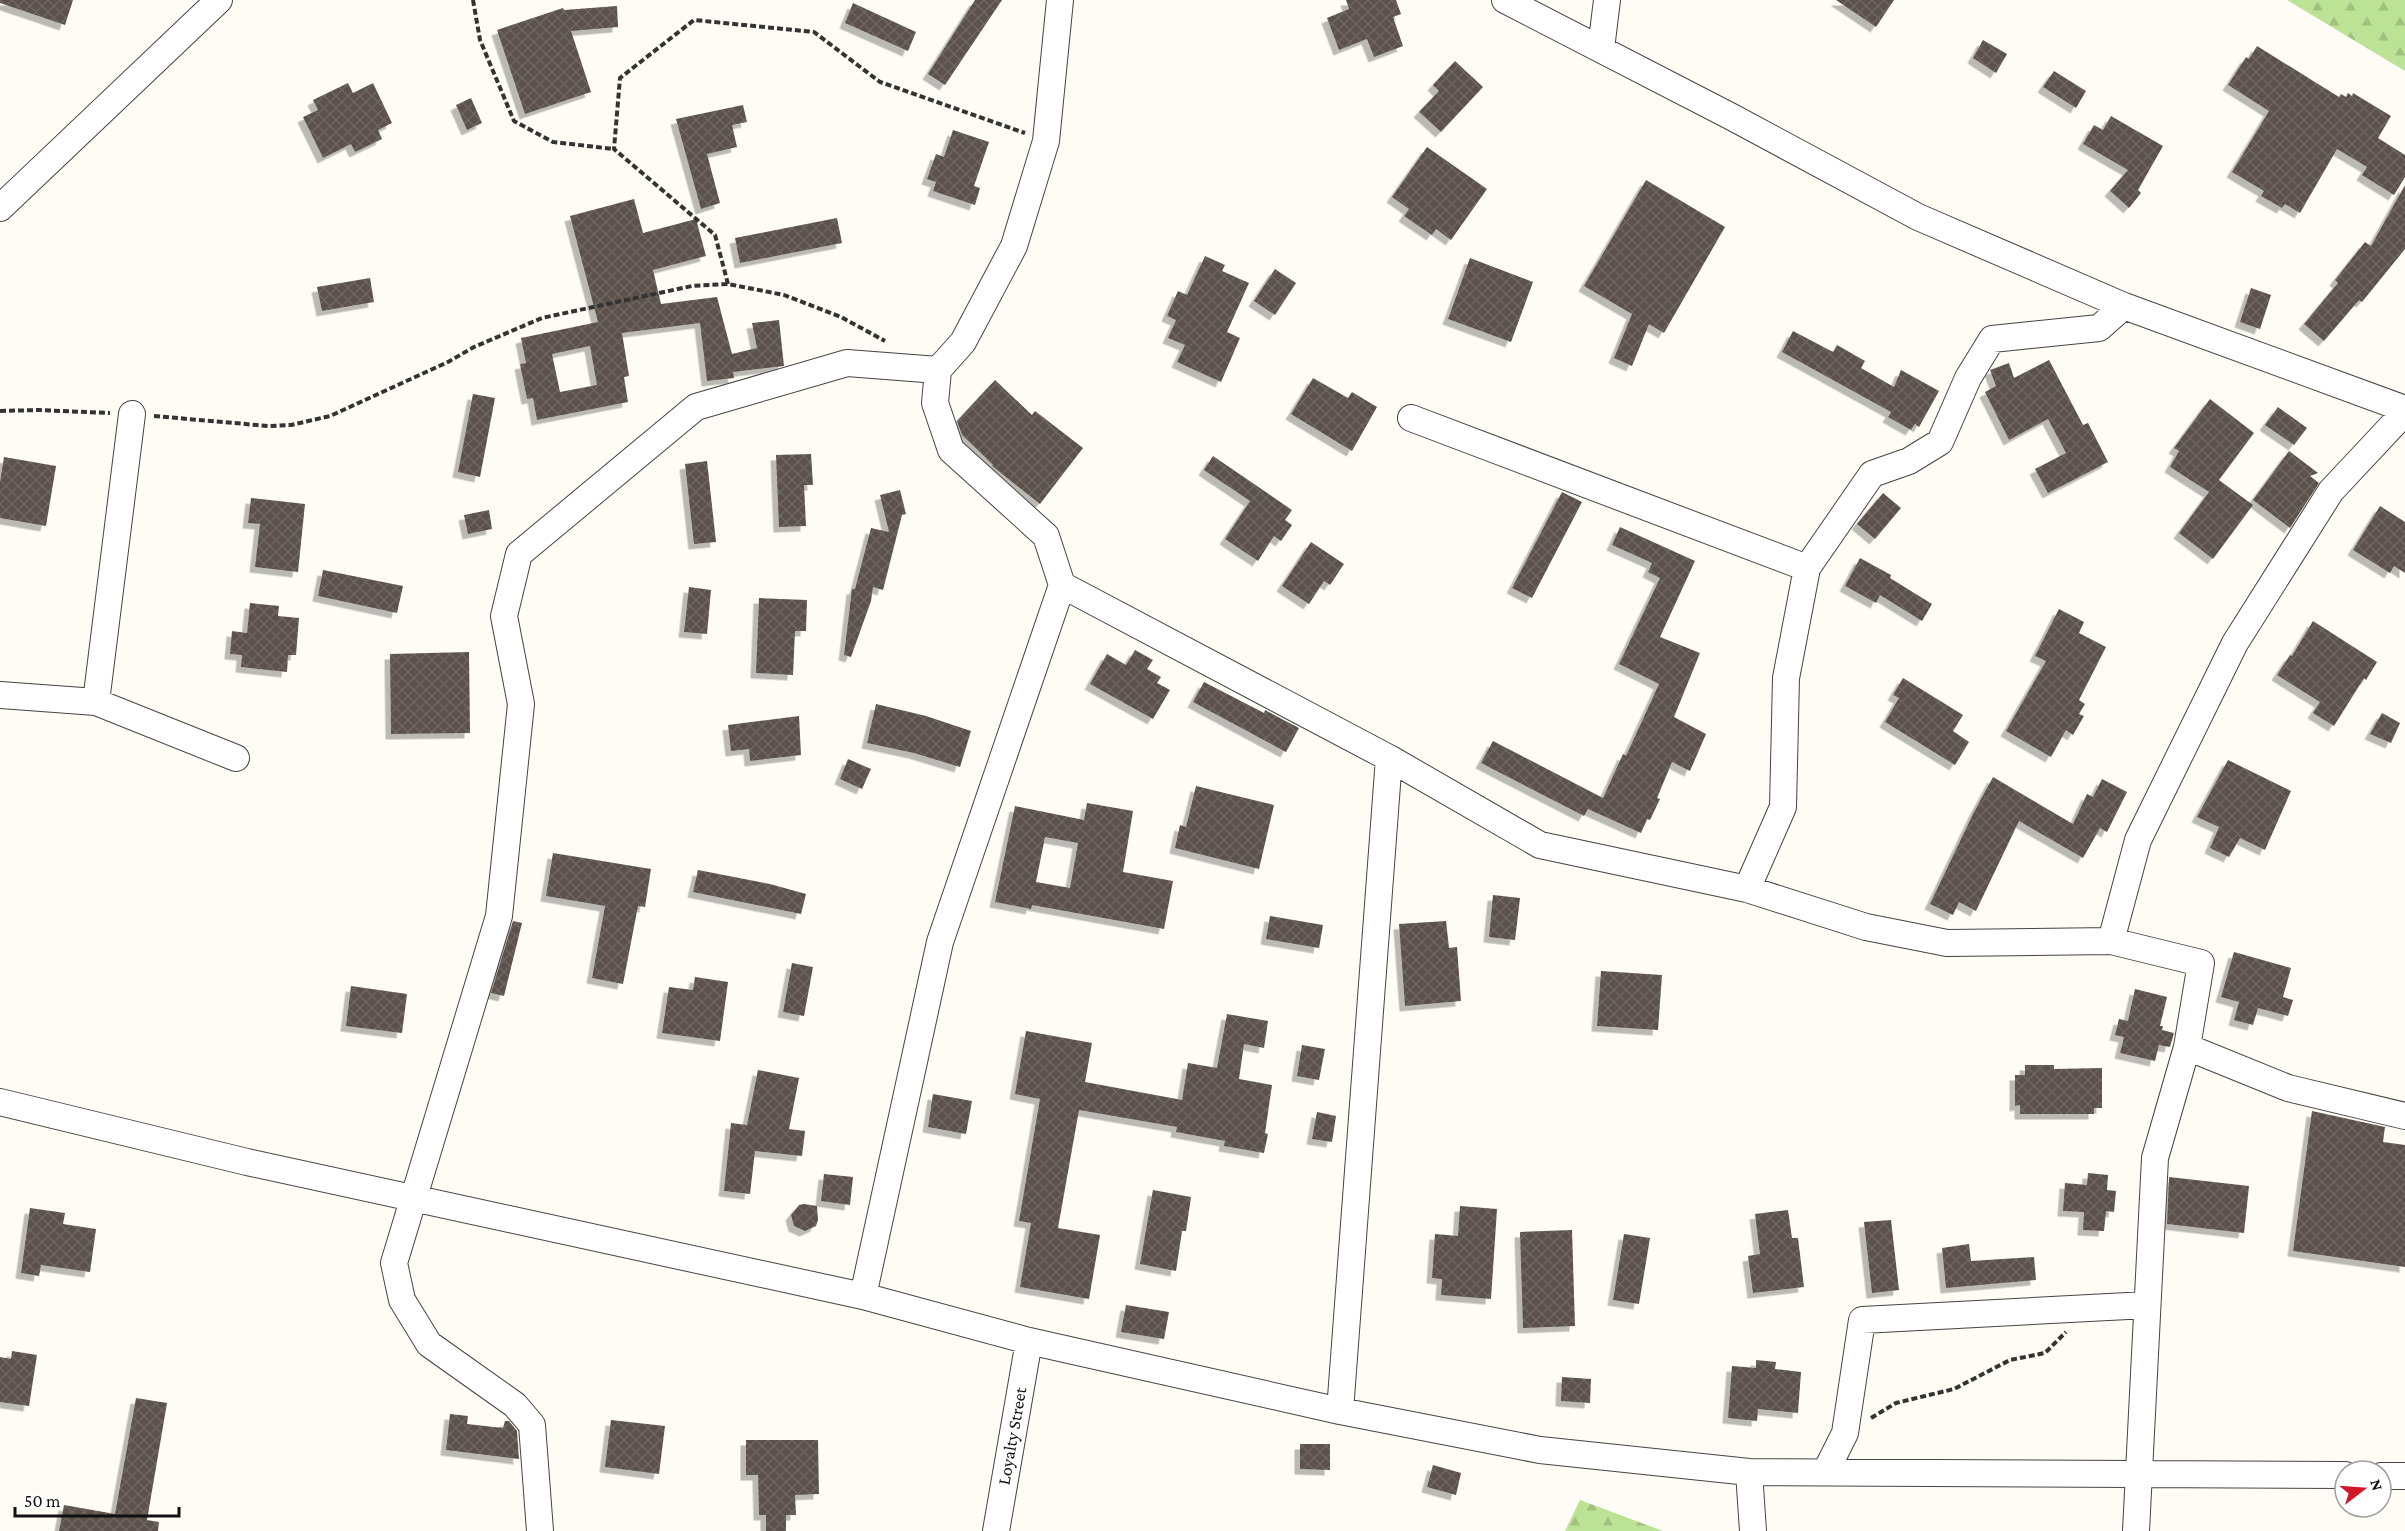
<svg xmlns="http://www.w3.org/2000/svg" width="2405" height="1531" font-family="'Crimson Pro',serif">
  <defs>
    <pattern id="forest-firs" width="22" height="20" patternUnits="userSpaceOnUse" patternTransform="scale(1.5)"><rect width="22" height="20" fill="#bce296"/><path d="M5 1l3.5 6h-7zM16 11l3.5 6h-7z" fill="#a1c180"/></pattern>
    <pattern id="building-cross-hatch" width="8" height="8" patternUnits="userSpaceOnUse" patternTransform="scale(1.5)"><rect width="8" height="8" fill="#5b514c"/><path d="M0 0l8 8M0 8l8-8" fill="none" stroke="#6e6662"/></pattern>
    <filter id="shadow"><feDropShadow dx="-5.5" dy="5.5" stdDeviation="0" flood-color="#0004"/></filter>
  </defs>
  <rect width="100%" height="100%" fill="#fffcf5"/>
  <!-- forest -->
  <path fill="url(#forest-firs)" d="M2287,0H2405V71Z
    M1580,1500L1663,1531H1565Z"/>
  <!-- building -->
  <path fill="url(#building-cross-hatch)" fill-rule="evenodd" filter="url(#shadow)" d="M0,0H73L65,25L0,3Z
    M975,0H1002L945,85L928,74Z
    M1346,0H1396L1401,14L1393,17L1403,46L1374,57L1367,39L1339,50L1327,18L1349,9Z
    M1836,0H1894L1876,27Z
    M853,3L916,32L908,51L845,23Z
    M617,6L618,27L571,31L591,92L525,114L497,30L563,8L564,10Z
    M1983,40L2007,54L1996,73L1973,58Z
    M2257,46L2339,97L2341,94L2346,97L2348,93L2352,96L2353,93L2391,116L2378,138L2405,155V177L2394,195L2362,175L2367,167L2337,149L2300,213L2285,204L2282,208L2261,196L2264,191L2232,172L2269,111L2228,85L2246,57L2249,59Z
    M1455,61L1483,87L1441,132L1419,112L1439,91L1433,85Z
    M2054,71L2086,91L2076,108L2043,87Z
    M348,83L353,93L373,83L392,123L378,130L382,139L355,152L351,144L323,158L303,117L318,110L313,100Z
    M471,98L482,123L467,130L456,105Z
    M743,105L747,122L732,125L737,147L707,154L720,203L701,209L676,119Z
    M2111,116L2163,146L2138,190L2141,193L2129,208L2110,191L2128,170L2083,144L2094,125L2103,130Z
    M953,130L989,142L974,186L980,188L975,205L933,191L936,182L927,179L936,154L944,157Z
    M1427,147L1487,189L1451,240L1436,229L1432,235L1404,216L1409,209L1392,197Z
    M1646,180L1725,227L1664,333L1649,324L1632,366L1614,358L1632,314L1584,286Z
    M2405,185V249L2362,302L2359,300L2324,341L2304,324L2338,283L2335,280L2365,242L2371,246Z
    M634,199L643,233L696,219L706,256L653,270L661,304L717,297L732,354L757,348L752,323L779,320L784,366L733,372L734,378L707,381L700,323L622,333L629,376L624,377L628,402L537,420L533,398L527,399L520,364L526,363L521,338L598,322L570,216ZM590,346L597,385L560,392L552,354Z
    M837,218L842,243L740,263L735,238Z
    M1205,256L1225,265L1222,271L1249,283L1227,332L1240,338L1221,382L1177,362L1185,345L1168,338L1176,320L1167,316L1178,291L1187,295Z
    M1470,258L1533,282L1511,342L1448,319Z
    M1275,269L1296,283L1275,315L1254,301Z
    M370,278L374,302L322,311L317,287Z
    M2251,288L2271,295L2260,329L2240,322Z
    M1793,331L1833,352L1837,345L1865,361L1861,368L1894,387L1901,370L1939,391L1919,427L1915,424L1911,430L1888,417L1891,412L1782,352Z
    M2049,360L2083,425L2088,423L2108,462L2048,493L2035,469L2066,453L2048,419L2009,440L1985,392L1996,386L1990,370L2009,363L2014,378Z
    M1313,378L1348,398L1352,392L1377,407L1352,451L1291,414Z
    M995,380L1032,415L1035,411L1083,448L1040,504L992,466L993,465L962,435L957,421Z
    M473,394L495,398L480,477L458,472Z
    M2210,399L2254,433L2219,480L2253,505L2213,559L2179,533L2209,492L2170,467L2179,451L2174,448Z
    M2278,407L2307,428L2294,445L2265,425Z
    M2289,451L2318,473L2310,476L2319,483L2290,528L2253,500Z
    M811,454L813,485H804L806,526L779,527L776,455Z
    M1213,456L1292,510L1285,520L1292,525L1281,541L1274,536L1258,561L1225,539L1250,501L1204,470Z
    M4,457L56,466L46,526L0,518V482Z
    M707,461L716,542L694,544L685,464Z
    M900,490L906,514L902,515L883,590L873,587L871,601L851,657L844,655L852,589H855L871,528L889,532L880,495Z
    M1562,492L1582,502L1532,598L1512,588Z
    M1883,493L1901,508L1875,539L1857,524Z
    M251,498L305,504L298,572L255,567L260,524L248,523Z
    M2380,506L2405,522V573L2394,566L2390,573L2353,550Z
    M489,510L492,529L468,534L464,515Z
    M1620,527L1695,561L1660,637L1700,653L1674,717L1706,734L1690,771L1672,762L1657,798L1660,799L1650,820L1647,819L1641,833L1588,809L1584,816L1481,763L1493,741L1603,798L1623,754L1626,756L1659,684L1619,664L1660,578L1648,572L1652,563L1612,545Z
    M1311,542L1344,564L1330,585L1324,581L1309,604L1282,586Z
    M1860,558L1891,575L1890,578L1932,604L1922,621L1880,595L1876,603L1845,586Z
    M323,570L403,586L397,613L318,596Z
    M689,587L711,590L707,634L684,632Z
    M759,598L807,600L806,631H795L793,675L756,673Z
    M250,603L279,606L278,616L299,618L296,655H288L287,672L241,667L242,655L230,654L232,631L247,633Z
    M2059,609L2084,622L2079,633L2106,647L2079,700L2085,704L2079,714L2084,716L2073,735L2066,730L2051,757L2006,731L2046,661L2035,656Z
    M2313,621L2377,662L2366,680L2364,678L2334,726L2313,713L2320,702L2277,675L2290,655L2292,656Z
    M1135,650L1153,660L1147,669L1161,677L1157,683L1170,690L1153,719L1090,684L1107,654L1126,665Z
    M469,652L470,733L391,734L390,654Z
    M1903,678L1963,715L1953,731L1969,742L1955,765L1885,722L1899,698L1893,695Z
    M1204,682L1264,713L1265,710L1299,728L1286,752L1193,702Z
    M876,704L926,716L971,731L960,767L914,753L867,743Z
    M2382,713L2400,723L2391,743L2370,734Z
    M799,716L801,755L750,761L749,749L731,751L728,725Z
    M848,759L871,769L862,789L840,779Z
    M2228,760L2291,791L2265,850L2240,838L2229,857L2210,848L2219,827L2197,817Z
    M1993,777L2073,824L2087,794L2093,797L2102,779L2127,792L2107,832L2100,828L2083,858L2019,821L1976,911L1959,902L1953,915L1930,904L1974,812Z
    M1196,786L1274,805L1259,869L1175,848L1180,825L1186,827Z
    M1087,803L1133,811L1123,872L1173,881L1164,929L1032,905L1031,909L995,902L1015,806L1084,820ZM1045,837L1078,843L1070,888L1036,882Z
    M553,853L651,869L645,907L638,906L623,984L592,978L605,906L546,896Z
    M698,870L770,884L806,894L801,914L693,892Z
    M1493,895L1520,898L1515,940L1489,937Z
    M1270,916L1323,925L1319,948L1266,939Z
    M513,921L522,923L504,996L491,993Z
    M1446,921L1449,948L1457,947L1461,1001L1405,1006L1399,924Z
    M2234,952L2291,968L2283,997L2293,1000L2288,1016L2258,1008L2253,1025L2234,1020L2239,1002L2221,997Z
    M792,963L813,967L804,1016L783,1012Z
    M1601,971L1662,975L1658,1030L1597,1026Z
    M695,977L728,982L720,1041L662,1033L669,987L693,990Z
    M351,986L407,994L402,1033L346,1026Z
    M2135,989L2167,997L2160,1026H2163L2162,1030L2174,1033L2170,1047L2159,1045L2155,1061L2120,1053L2124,1037L2115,1035L2119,1019L2128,1021Z
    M1227,1014L1268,1021L1264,1048L1244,1044L1239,1079L1272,1085L1265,1133L1268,1134L1264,1153L1224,1146L1225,1141L1176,1132L1177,1127L1079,1110L1058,1228L1100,1235L1089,1299L1020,1287L1031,1223L1019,1221L1040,1099L1015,1094L1026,1031L1092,1043L1085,1082L1182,1100L1188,1063L1217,1068Z
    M1302,1045L1325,1049L1319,1080L1297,1076Z
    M2025,1065H2054V1069L2102,1068V1108H2094V1114H2020V1105L2015,1106V1075H2025Z
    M758,1070L799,1078L789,1129L805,1131L802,1156L755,1151L750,1194L724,1191L731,1123L747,1125Z
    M933,1094L972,1101L966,1134L928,1127Z
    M2312,1111L2385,1127L2383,1142L2405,1145V1267L2293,1251Z
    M1317,1112L1336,1116L1332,1142L1312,1139Z
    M2088,1173L2108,1175L2107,1190L2116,1191L2114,1212L2106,1211L2104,1231L2083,1230L2084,1212L2063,1211L2065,1183L2087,1185Z
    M824,1174L853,1177L850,1205L821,1201Z
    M2169,1177L2249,1186L2244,1233L2167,1224Z
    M1153,1190L1191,1197L1186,1231H1182L1176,1271L1140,1264Z
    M804,1204L817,1206L818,1220L816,1226L805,1231L794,1226L791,1215L799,1205Z
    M1460,1206L1497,1209L1491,1299L1441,1295L1442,1279L1432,1278L1435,1234L1458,1236Z
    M30,1208L65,1213L63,1224L96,1229L90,1272L41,1265L39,1276L21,1273Z
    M1788,1210L1792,1238H1798L1804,1287L1753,1293L1748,1256L1760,1254L1755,1214Z
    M1891,1220L1899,1290L1872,1293L1864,1222Z
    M1572,1230L1575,1326L1523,1328L1520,1232Z
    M1624,1234L1650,1238L1639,1304L1613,1300Z
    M1969,1244L1971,1261L2034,1257L2036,1280L1946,1288L1942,1248Z
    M1126,1305L1169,1312L1164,1339L1121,1332Z
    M12,1351L37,1355L29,1406L0,1402V1357L11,1359Z
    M1756,1360L1776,1362L1775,1369L1801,1372L1798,1413L1758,1409L1757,1421L1728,1418L1732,1366L1756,1368Z
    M1562,1377L1591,1379L1590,1403L1561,1401Z
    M136,1398L167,1403L147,1520L159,1522L158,1531H59L64,1505L115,1514Z
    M450,1414L468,1416L467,1424L503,1428L505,1421H509L517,1431L519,1459L446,1450Z
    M611,1420L665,1426L659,1474L605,1467Z
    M746,1440H818L819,1494L795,1495L796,1515H786V1531H766V1515H759L758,1475H746Z
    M1300,1444H1330V1470L1300,1469Z
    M1433,1465L1461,1473L1456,1495L1427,1487Z"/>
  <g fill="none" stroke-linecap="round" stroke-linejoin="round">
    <!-- street casing -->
    <g stroke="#444" stroke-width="28">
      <path id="street" d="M1505,0L1730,116L1918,217L2124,306L2405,409
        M1601,49L1607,0
        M0,208L219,0
        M938,370L935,403L951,450L1046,536L1062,585L1389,758L1540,845L1747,889L1866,927L1947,943L2111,941L2201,963L2187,1047L2155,1158L2136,1531
        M1411,418L1807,568
        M0,695L96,702L236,758
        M96,702L132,414
        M1747,889L1783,807L1786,678L1807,568L1872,474L1909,461L1940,442L1968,378L1992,339L2099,328L2124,306
        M2111,941L2138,840L2235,643L2331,491L2405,412
        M2187,1047L2288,1088L2405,1116
        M0,1102L247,1162L863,1296L1029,1341L1340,1411L1540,1450L1749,1472L2345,1475
        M863,1296L940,942L1062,585
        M1340,1411L1389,758
        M1826,1471L1845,1433L1862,1320L2147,1305
        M1749,1472L1753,1531
        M2381,1476H2405
        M540,1531L532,1425L515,1405L429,1344L402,1300L394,1263L499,916L521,704L504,616L519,554L696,407L847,363L938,370L963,342L1014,246L1046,141L1060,0
        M996,1531L1029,1341"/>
    </g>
    <!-- path -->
    <path stroke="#333" stroke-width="4" stroke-dasharray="6 3" stroke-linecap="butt" d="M473,0L480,40L514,121L553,142L614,149
      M728,284L715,235L614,149L620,78L694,20L814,32L880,82L1025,133
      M0,411L39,410L110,413
      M154,416L268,426L291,425L330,416L448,362L474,347L542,318L692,286L728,284L784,295L841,317L885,341
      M1871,1418L1896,1403L1954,1389L2010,1360L2045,1353L2066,1332"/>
    <!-- street -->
    <use href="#street" stroke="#fff" stroke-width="26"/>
  </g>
  <g text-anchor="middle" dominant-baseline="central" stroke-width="6" stroke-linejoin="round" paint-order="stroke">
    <!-- street labels -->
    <g font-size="18" fill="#111" stroke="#fff">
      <text transform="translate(1012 1436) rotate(-80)">Loyalty Street</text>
    </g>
  </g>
  <!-- north arrow -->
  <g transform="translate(2363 1489) rotate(73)"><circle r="28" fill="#ffffff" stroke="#a0a0a0" stroke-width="1.5"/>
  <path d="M0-4.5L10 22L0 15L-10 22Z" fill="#d21729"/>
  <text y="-9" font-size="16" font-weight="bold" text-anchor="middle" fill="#111111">N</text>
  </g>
  <!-- scale -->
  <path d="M15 1507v9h164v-9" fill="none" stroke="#111111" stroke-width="3"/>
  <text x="24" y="1507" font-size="18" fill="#111111" stroke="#ffffff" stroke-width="4.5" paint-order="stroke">50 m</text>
</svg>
